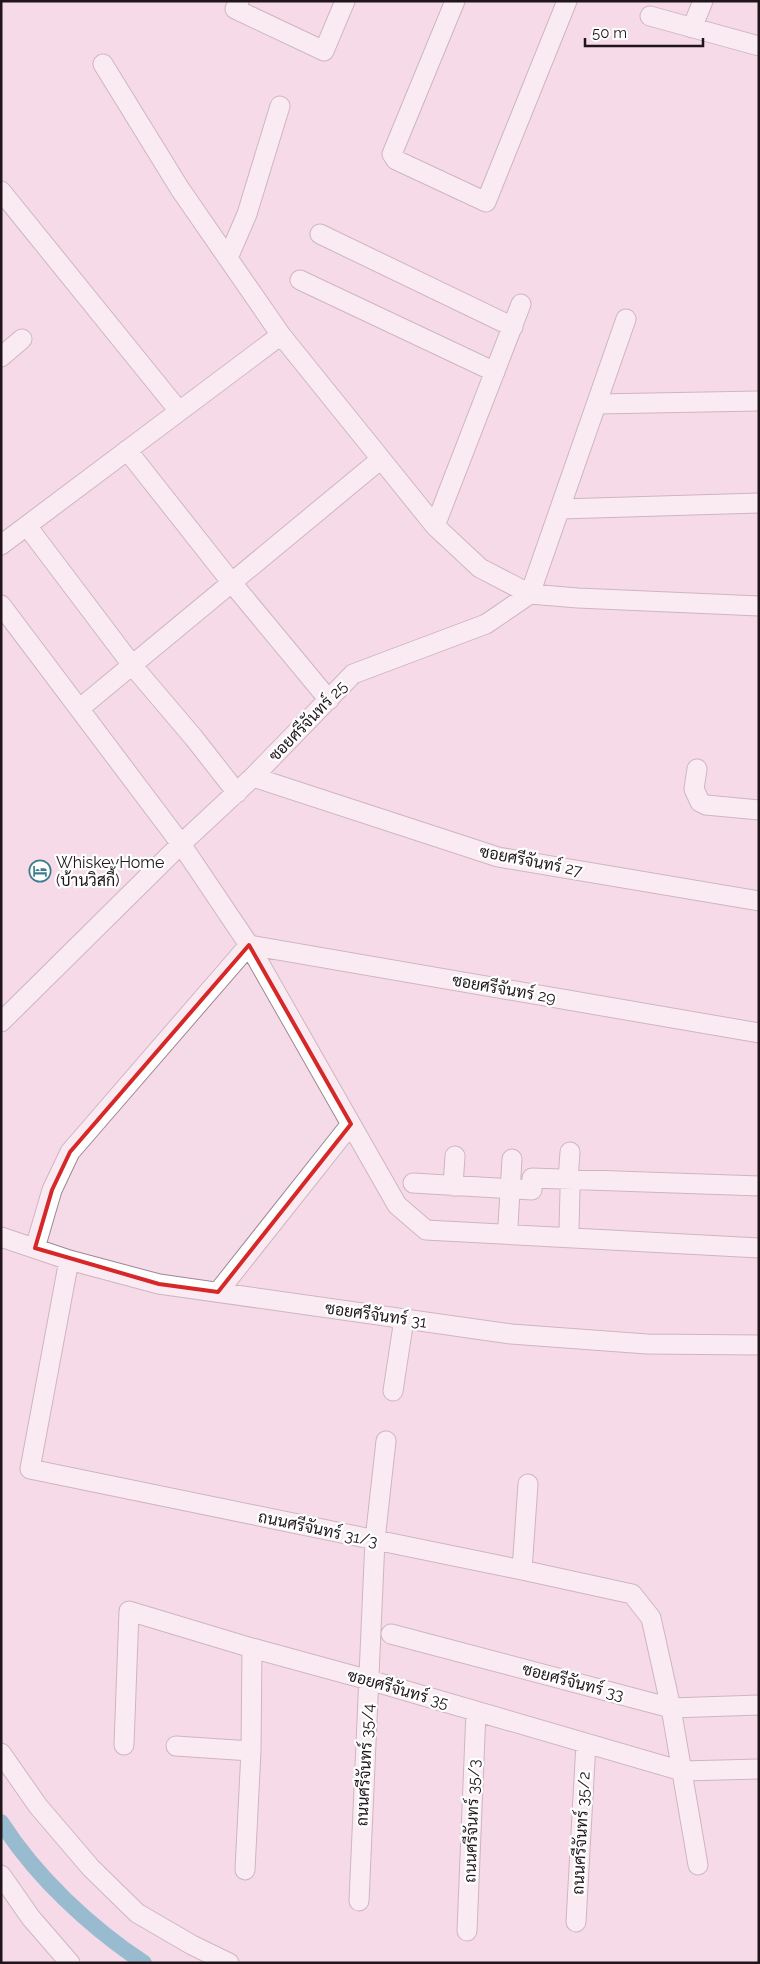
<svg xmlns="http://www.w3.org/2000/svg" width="760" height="1964" font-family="Raleway,Sarabun,sans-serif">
  <rect width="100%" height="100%" fill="#f5dae7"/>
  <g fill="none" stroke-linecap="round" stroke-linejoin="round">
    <!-- canal -->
    <path stroke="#2795b1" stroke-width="16" d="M1,1822C36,1877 90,1927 144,1963"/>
    <!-- minor casing -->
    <g stroke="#a08793" stroke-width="21">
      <path id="minor" d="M239,1L235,9L324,51L345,1
        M455,1L392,154L396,160L486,202L567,1
        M650,16L759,46
        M692,28L703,1
        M103,64L180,189L281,335L381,459L435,526L480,568L530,594L626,319
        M1,191L179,411
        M320,234L513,327
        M228,258L247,214L280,106
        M300,280L495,372
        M1,357L22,339
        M597,404L759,401
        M127,450L232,583L329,700
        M561,509L759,503
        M27,526L132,665L194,738L237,793
        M435,526L521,304
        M1,545L281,335
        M1,605L181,844L249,945L397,1205L426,1230L759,1248
        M79,709L381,459
        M697,769L694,789L700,802L706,805L759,810
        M253,777L498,857L759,901
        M1,1022L181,844L253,777L353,674L486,624L530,594L578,598L759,606
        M568,1180L570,1152
        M413,1183L532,1190V1178L759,1186
        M453,1186L455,1156
        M508,1225L512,1159
        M569,1229L570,1191
        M1,1237L69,1260L159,1284L511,1334L647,1344L759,1345
        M35,1248L52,1190L70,1152L249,945L759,1033
        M69,1260L30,1469L522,1570L632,1594L651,1618L671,1708L698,1865
        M218,1292L351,1124
        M393,1391L404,1319
        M522,1570L528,1484
        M391,1634L671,1708L759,1705
        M124,1745L129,1611L252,1648
        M176,1746L251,1751
        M1,1753L38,1806L91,1868L137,1913L192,1945L229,1963
        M245,1870L251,1751L252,1648L369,1680L682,1771L759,1769
        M1,1875L31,1918L70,1963
        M359,1901L375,1540L386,1441
        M576,1922L586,1743
        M467,1931L476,1711"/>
    </g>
    <!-- minor -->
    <use href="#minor" stroke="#fff" stroke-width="19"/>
  </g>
  <!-- marked area -->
  <path d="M0 0H760V1964H0ZM249,945L351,1124L218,1292L159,1284L35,1248L52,1190L70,1152Z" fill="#f5dae7" fill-opacity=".55" fill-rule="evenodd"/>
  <path fill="none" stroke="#d62828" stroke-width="4" stroke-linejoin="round" d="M249,945L351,1124L218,1292L159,1284L35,1248L52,1190L70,1152Z"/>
  <!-- icons -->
  <defs>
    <g id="hotel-ring" transform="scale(1.125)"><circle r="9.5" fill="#fff" stroke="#3c7d90" stroke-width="1.5"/><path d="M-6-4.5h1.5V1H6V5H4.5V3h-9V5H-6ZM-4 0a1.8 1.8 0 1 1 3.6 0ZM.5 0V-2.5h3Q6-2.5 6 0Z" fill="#3c7d90"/></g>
  </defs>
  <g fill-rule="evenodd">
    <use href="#hotel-ring" x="40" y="871"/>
  </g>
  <g text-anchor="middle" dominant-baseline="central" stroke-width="4.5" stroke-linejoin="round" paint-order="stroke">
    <!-- street labels -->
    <g font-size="16" fill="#1f151a" stroke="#fff">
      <text transform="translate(308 721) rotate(-46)">ซอยศรีจันทร์ 25</text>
      <text transform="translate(531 861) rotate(11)">ซอยศรีจันทร์ 27</text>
      <text transform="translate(504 989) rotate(10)">ซอยศรีจันทร์ 29</text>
      <text transform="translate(376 1315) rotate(8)">ซอยศรีจันทร์ 31</text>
      <text transform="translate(318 1529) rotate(12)">ถนนศรีจันทร์ 31/3</text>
      <text transform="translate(573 1682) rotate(15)">ซอยศรีจันทร์ 33</text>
      <text transform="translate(398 1689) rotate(16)">ซอยศรีจันทร์ 35</text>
      <text transform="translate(365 1765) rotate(-87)">ถนนศรีจันทร์ 35/4</text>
      <text transform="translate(472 1821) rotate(-88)">ถนนศรีจันทร์ 35/3</text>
      <text transform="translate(581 1833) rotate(-87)">ถนนศรีจันทร์ 35/2</text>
    </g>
    <!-- poi labels -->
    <g font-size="16" fill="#1f151a" stroke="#fff" text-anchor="start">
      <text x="56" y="862">WhiskeyHome<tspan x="56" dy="18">(บ้านวิสกี้)</tspan></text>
    </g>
  </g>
  <!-- border -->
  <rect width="760" height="1964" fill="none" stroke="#1f151a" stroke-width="5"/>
  <!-- scale -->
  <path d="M585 38v8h118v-8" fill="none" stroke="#1f151a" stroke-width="2.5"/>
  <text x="592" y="38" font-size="15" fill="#1f151a" stroke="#ffffff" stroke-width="4" paint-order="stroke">50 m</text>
</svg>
